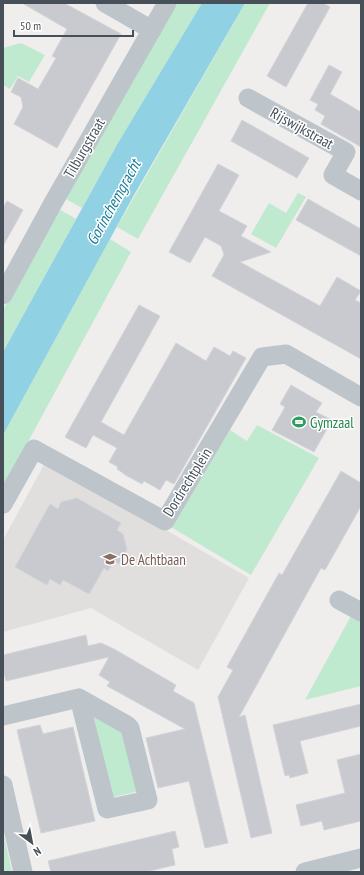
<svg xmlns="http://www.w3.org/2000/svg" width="364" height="875" font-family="'PT Sans Narrow',sans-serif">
  <rect width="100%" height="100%" fill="#f0eded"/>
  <!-- education -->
  <path fill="#e1dede" d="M46,461L249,578L198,670L91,608L3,632V540Z"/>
  <!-- green -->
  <path fill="#bfead0" d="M172,3H202L118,143L82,208L64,198Z
    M245,3H270L138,239L117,227Z
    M21,43L45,55L29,82L18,76L10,89L3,85V48Z
    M298,193L306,197L276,248L251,234L269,203L286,213Z
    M59,209L76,219L3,352V310Z
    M110,239L131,252L3,488V435Z
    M257,425L319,458L251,575L171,527L230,430L247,441Z
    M352,614L361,619V686L305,700Z
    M93,713L121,730L139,791L110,798L107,795Z
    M3,830L12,872H3Z"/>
  <!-- water -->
  <path fill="#90d1e3" d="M202,3H245L134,195L3,435V352L118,143Z"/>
  <!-- building -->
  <path fill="#c8cad0" stroke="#d2d4d8" d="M22,3H64L121,34L57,148L14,124L23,107L21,97L11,92L18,78L38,89L56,58L52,56L67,29Z
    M308,3H323L330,7L286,87L267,76Z
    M329,65L342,72L330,94L361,112V147L321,124L325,116L315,110L318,104L310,100Z
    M242,120L309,158L297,178L231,141Z
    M218,164L239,175L219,211L247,226L241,236L271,252L240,262L320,306L337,277L361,291L355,300L361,303V359L212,276L224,255L221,246L205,237L190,263L169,252Z
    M308,199L361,229V256L296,220Z
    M7,201L23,210L3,246V208Z
    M139,305L160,316L101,422L124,435L176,343L206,361L214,347L230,356L233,351L246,358L174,484L166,480L160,490L144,481L142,484L127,476L117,469L118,467L109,462L117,448L93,435L86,448L65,437Z
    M291,385L322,403L316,412L332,420L314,452L272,430L285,407L280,404Z
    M341,471L361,483V506L325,570L321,568L239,717L245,715L272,833L251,838L218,697L233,670L227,667L279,573L282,575Z
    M77,498L121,523L117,530L123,534L127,550L119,564L114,561L108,571L104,568L89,594L63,580L60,585L50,579L47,585L15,567L50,504L58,509L61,502Z
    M86,635L88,646L101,643L114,649L176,685L173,691L194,703L228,843L205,848L189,781L158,788L146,738L185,729L107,686L110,682L99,675L109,657L6,681L3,670V655Z
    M361,704V726L300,741L308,773L290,778L289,775L285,776L273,725Z
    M40,725L43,734L73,727L95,821L41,833L17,730Z
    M361,754V821L324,830L322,821L301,826L296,805L345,793L337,760Z
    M175,831L179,847L172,849L175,865L145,872H51L48,861Z"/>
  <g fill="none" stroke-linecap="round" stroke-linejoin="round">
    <!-- street -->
    <path stroke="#bdc5cb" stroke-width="19" d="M105,3L152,30
      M248,98L346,152L333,175L361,191
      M3,295L53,203L167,3
      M3,504L34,449L165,521L262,357L286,354L361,397
      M339,600L361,612
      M3,716L79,698L127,725L130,728L148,800L107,809L79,698
      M3,785L23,872
      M305,872L361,858"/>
  </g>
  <!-- icons -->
  <defs>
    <g id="stadium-bare" transform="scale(1.08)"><path d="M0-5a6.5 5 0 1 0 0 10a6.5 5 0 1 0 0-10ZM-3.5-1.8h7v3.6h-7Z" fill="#2e9e5b" stroke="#fff" stroke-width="2.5" paint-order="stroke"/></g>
    <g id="school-bare" transform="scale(1.08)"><path d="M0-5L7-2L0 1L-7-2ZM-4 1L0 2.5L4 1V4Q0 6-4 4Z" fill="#8d6e63" stroke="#fff" stroke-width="2.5" paint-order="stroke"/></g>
  </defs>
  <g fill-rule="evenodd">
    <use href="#stadium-bare" x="299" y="422"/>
    <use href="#school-bare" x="110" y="559"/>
  </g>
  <g text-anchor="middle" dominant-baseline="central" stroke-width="3" stroke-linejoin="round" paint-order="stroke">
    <!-- street labels -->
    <g font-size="15" fill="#475059" stroke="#fff">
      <text transform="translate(302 128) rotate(29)">Rijswijkstraat</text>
      <text transform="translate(84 148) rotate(-60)">Tilburgstraat</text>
      <text transform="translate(187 482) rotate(-58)">Dordrechtplein</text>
    </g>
    <!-- leisure labels -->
    <g font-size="15" fill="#27864d" stroke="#fff" text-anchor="start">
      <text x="310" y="422">Gymzaal</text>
    </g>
    <!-- education labels -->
    <g font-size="15" fill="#785e54" stroke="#fff" text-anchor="start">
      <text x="121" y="559">De Achtbaan</text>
    </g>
    <!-- water labels -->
    <g font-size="16" font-style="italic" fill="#1a7e99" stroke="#fff">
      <text transform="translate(113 202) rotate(-61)">Gorinchemgracht</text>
    </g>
  </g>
  <!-- border -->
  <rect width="364" height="875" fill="none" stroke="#475059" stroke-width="8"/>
  <!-- north arrow -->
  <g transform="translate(32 843) rotate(148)" stroke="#ffffff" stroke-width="3" paint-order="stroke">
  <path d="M0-3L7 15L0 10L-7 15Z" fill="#475059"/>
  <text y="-6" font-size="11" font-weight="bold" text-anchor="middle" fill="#475059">N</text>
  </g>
  <!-- scale -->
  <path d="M14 30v6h119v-6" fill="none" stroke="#475059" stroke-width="2"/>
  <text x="20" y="30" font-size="12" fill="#475059" stroke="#ffffff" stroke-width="3" paint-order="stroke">50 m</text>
</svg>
